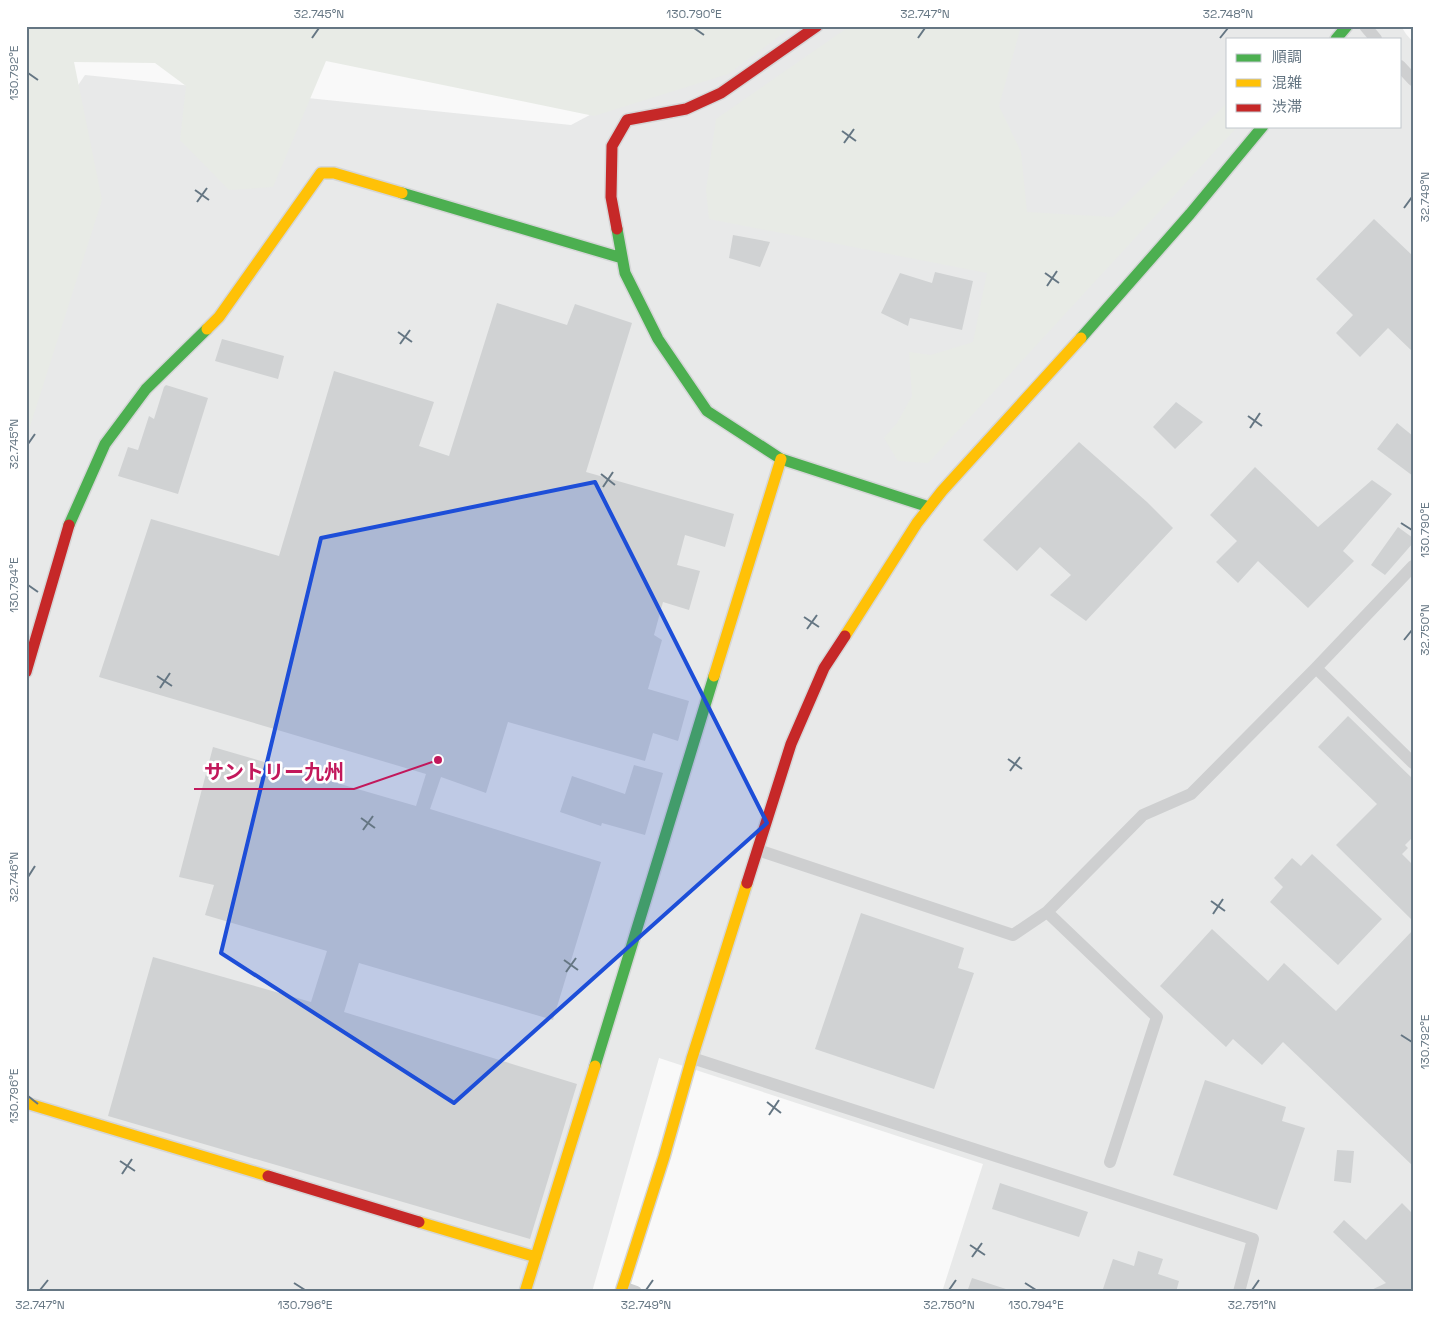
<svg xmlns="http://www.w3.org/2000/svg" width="1439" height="1318" font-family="'Space Grotesk','Noto Sans JP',sans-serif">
  <rect width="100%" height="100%" fill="#f9f9f9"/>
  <!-- built -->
  <path fill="#e8e9e9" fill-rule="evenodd" d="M757,26H1401L1406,34L1413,42V1292H1211L1206,1289L1205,1292H942L983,1164L659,1058L592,1292H26V162L85,75L571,125ZM1228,39H1400V126H1228Z"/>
  <!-- green -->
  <path fill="#e8ebe6" d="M26,26H793L728,74L594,116L326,61L273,187L229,190L180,140L186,86L155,63L74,62L102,200L26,439Z
    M850,26H1021L999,106L1021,152L1027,212L1113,217L1228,102V126H1238L928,463L898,461L884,438L897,423L912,396L909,352L931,355L973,342L987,273L709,219L706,190L716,119Z"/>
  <!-- building -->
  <path fill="#d0d2d3" d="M1374,219L1413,256V352L1388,328L1360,357L1336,333L1353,315L1316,279Z
    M733,235L770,242L760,267L729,258Z
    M935,272L973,281L962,330L910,318L908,326L881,313L900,273L932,283Z
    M497,303L567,325L575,304L632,323L586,472L734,514L725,547L685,535L677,565L700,571L689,610L663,602L654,635L662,640L648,689L689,701L678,741L653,733L645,761L508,722L486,793L441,777L430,809L601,862L553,1020L359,963L344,1012L577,1084L530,1239L108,1116L153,957L311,1002L327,951L205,915L214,885L179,877L213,747L416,806L426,774L99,677L151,519L279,556L334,371L434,402L419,446L449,456Z
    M222,339L284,356L278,379L215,361Z
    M166,385L208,398L178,494L118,476L128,447L138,450L149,416L154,419L164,387Z
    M1176,402L1203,422L1175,449L1153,427Z
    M1397,423L1413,436V476L1377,449Z
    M1079,442L1147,502L1173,528L1086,621L1050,595L1071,575L1040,547L1017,571L983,540Z
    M1255,467L1318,527L1372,480L1392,494L1343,551L1354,561L1308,608L1258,561L1238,583L1216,562L1237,541L1210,515Z
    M1398,527L1413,538V543L1385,575L1371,565Z
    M1348,716L1413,779V837L1405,845L1408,848L1402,854L1413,865V921L1336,845L1377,804L1318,747Z
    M634,765L663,773L645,835L602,823L601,826L560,812L572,776L625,794Z
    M1312,854L1382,919L1338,965L1270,902L1283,887L1274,878L1292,858L1301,866Z
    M861,913L964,948L958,968L974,973L934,1089L815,1049Z
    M1212,929L1268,981L1284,963L1336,1011L1413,930V1166L1283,1042L1262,1065L1233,1039L1226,1047L1160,986Z
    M1205,1080L1286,1107L1282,1121L1305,1128L1277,1210L1173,1175Z
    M1337,1150L1354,1151L1351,1183L1334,1181Z
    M1000,1183L1088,1212L1079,1237L992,1209Z
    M1402,1203L1413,1214V1292H1367L1386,1283L1333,1232L1344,1220L1366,1240Z
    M1138,1251L1163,1259L1158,1274L1179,1281L1176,1292H1102L1113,1259L1134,1266Z
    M972,1278L1006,1289V1292H967Z"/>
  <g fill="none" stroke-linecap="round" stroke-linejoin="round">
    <!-- fast casing -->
    <g stroke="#d5d6d7" stroke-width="14">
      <path id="fast" d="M1336,39L1347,26
        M402,193L622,258
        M617,229L625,273L658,339L707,411L781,459L929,507
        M1081,338L1190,214L1263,126
        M69,525L105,444L146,389L207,329
        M595,1066L714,676"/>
    </g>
    <!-- slow casing -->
    <g stroke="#d5d6d7" stroke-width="14">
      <path id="slow" d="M207,329L219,317L321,173H334L402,193
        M845,636L917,523L942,491L1081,338
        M714,676L781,459
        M26,1103L268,1176
        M419,1222L536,1257
        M525,1292L595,1066
        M621,1292L664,1157L692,1058L747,883"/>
    </g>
    <!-- jam casing -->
    <g stroke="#d5d6d7" stroke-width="14">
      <path id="jam" d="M617,229L611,197L612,146L627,120L686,109L721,93L817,26
        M26,672L69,525
        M747,883L791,744L824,668L845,636
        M268,1176L419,1222"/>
    </g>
    <!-- street -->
    <path stroke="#cecfd0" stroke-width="12" d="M1365,26L1376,39
      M1400,66L1413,80
      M1316,668L1413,763
      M758,850L1013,935L1047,912L1143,815L1191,794L1316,668L1413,566
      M1047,912L1157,1017L1110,1162
      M692,1058L1253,1239L1239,1292
      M622,1287L636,1292"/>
    <!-- fast -->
    <use href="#fast" stroke="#4caf50" stroke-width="11"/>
    <!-- slow -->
    <use href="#slow" stroke="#ffc107" stroke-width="11"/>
    <!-- jam -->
    <use href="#jam" stroke="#c62828" stroke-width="11"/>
  </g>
  <!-- marked area -->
  <path fill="#1d4ed8" fill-opacity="0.2" stroke="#1d4ed8" stroke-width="4" stroke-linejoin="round" d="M595,482L767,823L454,1103L221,953L321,538Z"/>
  <!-- ticks -->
  <path fill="none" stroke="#657683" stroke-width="2" d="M694,28L704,35M312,38L319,28M918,38L925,28M1220,38L1228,28M28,73L38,80M842,131L856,141M844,143L854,129M195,190L209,200M197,202L207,188M1404,208L1412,197M1045,273L1059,283M1047,286L1057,271M398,332L412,342M400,344L410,330M1248,416L1262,426M1250,428L1260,413M28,444L35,434M601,474L615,485M603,487L613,472M1401,523L1412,530M28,585L38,592M804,617L819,627M807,629L817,615M1404,640L1412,630M157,676L172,686M160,688L170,673M1008,759L1022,769M1010,771L1020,757M361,818L375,828M363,830L373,816M28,877L35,866M1211,901L1225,911M1213,914L1223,899M564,960L578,970M566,972L576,958M1401,1035L1412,1042M28,1096L38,1104M767,1102L781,1113M769,1115L779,1100M120,1161L135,1171M122,1174L132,1159M970,1245L985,1255M972,1257L982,1243M294,1283L305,1290M1025,1283L1036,1290M40,1290L48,1280M646,1290L653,1280M949,1290L956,1280M1252,1290L1259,1280"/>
  <!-- callouts -->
  <path fill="none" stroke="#c2185b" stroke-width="2" d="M438 760L354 789H194"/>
  <circle fill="#c2185b" stroke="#fff" stroke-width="2" cx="438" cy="760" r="5"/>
  <g font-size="20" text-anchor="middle" font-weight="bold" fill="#c2185b" stroke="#fff" stroke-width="5" stroke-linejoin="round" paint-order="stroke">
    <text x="274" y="779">サントリー九州</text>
  </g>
  <!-- border -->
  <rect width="1439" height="1318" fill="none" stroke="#ffffff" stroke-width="55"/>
  <!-- legend -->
  <rect x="1226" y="38" width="175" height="90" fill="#ffffff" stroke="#c1c8cd"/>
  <rect x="1236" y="54" width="25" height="8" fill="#4caf50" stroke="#c1c8cd"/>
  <text x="1272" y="62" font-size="15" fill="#657683">順調</text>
  <rect x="1236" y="79" width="25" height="8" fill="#ffc107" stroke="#c1c8cd"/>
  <text x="1272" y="88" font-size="15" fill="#657683">混雑</text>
  <rect x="1236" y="104" width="25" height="8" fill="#c62828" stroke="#c1c8cd"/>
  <text x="1272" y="112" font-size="15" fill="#657683">渋滞</text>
  <rect x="28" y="28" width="1384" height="1262" fill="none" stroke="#657683" stroke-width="2"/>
  <g font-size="12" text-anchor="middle" fill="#657683">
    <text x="319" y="18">32.745°N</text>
    <text x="694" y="18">130.790°E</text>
    <text x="925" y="18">32.747°N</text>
    <text x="1228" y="18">32.748°N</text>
    <text transform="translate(14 73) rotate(-90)" y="4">130.792°E</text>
    <text transform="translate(1425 197) rotate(-90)" y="4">32.749°N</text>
    <text transform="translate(14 444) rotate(-90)" y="4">32.745°N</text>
    <text transform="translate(1425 530) rotate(-90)" y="4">130.790°E</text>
    <text transform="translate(14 585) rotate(-90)" y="4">130.794°E</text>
    <text transform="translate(1425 630) rotate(-90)" y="4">32.750°N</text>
    <text transform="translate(14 877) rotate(-90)" y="4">32.746°N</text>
    <text transform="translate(1425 1042) rotate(-90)" y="4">130.792°E</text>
    <text transform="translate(14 1096) rotate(-90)" y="4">130.796°E</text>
    <text x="40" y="1309">32.747°N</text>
    <text x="305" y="1309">130.796°E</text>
    <text x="646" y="1309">32.749°N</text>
    <text x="949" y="1309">32.750°N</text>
    <text x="1036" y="1309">130.794°E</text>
    <text x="1252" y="1309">32.751°N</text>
  </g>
</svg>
